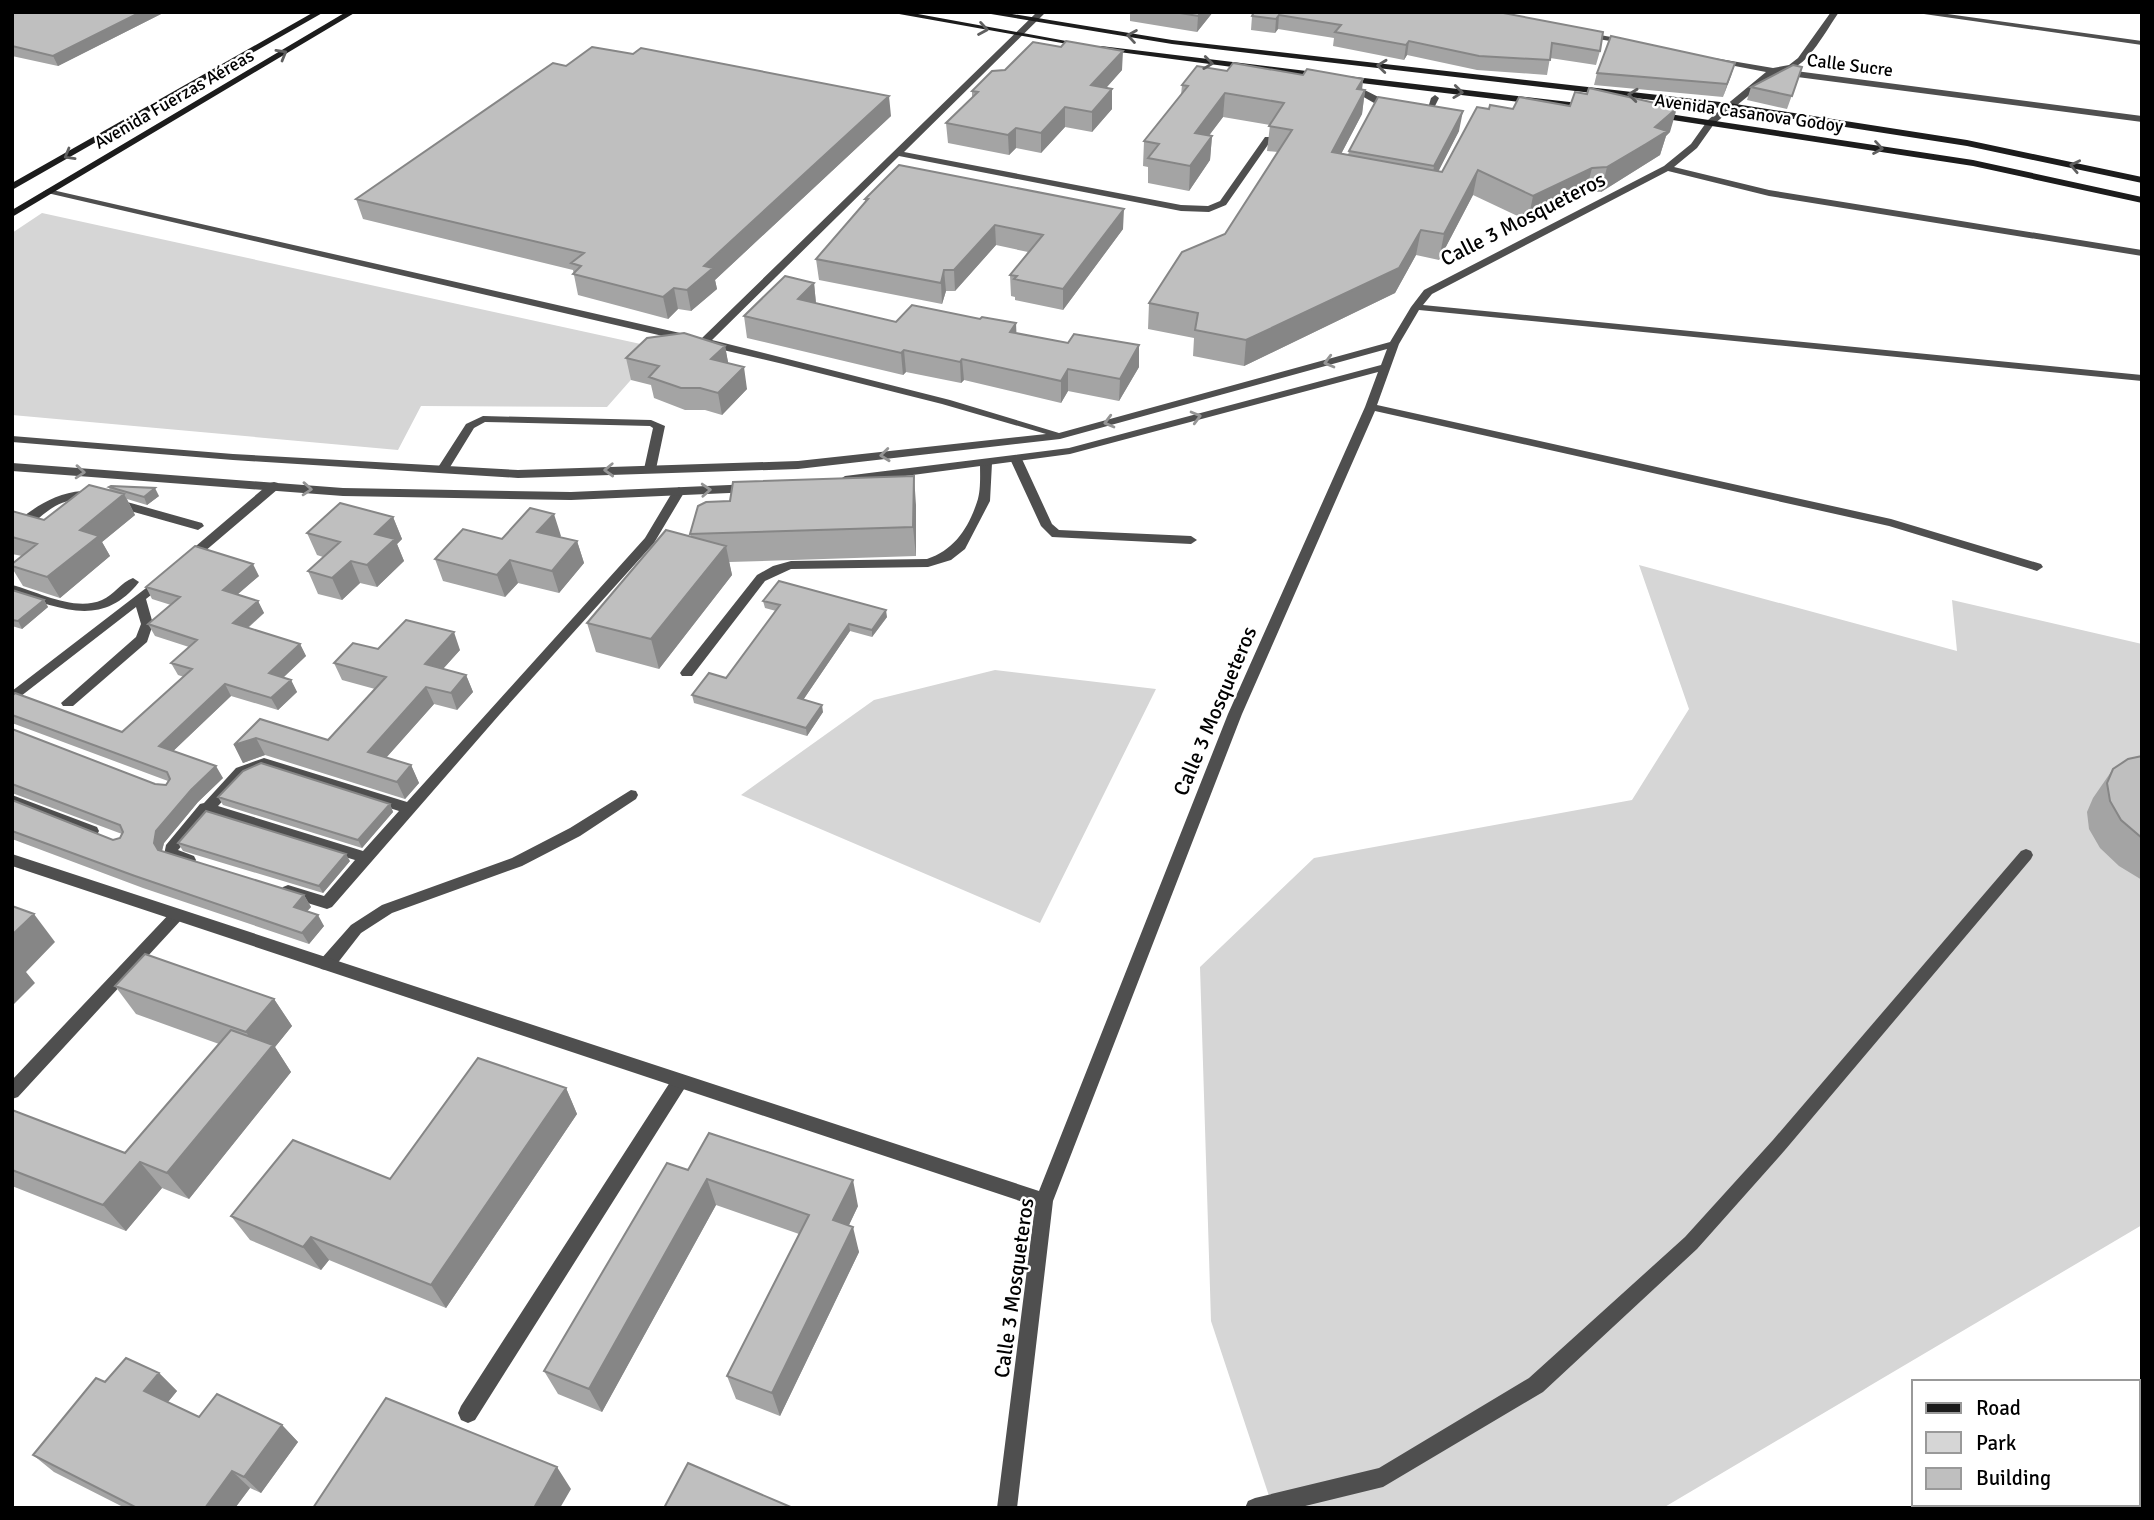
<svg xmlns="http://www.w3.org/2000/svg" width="2154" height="1520" font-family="Signika,sans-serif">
  <rect width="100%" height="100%" fill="#fff"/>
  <!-- green -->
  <path fill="#d6d6d6" d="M42,213L659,348L607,407L421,406L398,450L12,415V233Z
    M1639,565L1957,651L1952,600L2142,644V1225L1663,1508H1273L1211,1321L1200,967L1314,858L1632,800L1689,709Z
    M995,670L1156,689L1040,923L741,795L874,700Z"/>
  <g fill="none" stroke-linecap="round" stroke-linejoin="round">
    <!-- lane -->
    <path fill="#4f4f4f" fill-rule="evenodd" d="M1351,83L1396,106L1392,109L1381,107L1348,88L1347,86Z
      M483,416L651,420L665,426L656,469L650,473L644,469L653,428L650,426L485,422L474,428L447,472H439L437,469L466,424Z
      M1016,456L1022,459L1052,524L1059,530L1191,536L1197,540L1191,544L1052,537L1041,526L1010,459Z
      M986,459L992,463L990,501L965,549L951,560L928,567L791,569L765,581L692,676H682L680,673L682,670L757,575L773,566L791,561L927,559C954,550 968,529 977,502C981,491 980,475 980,463Z
      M274,482L278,483V489L191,563H183L181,560L183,557L270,483Z
      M679,487L685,491L654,543L500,714L332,907L327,909L288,897L283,895L280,891L283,887L288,885L324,896L355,860L210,815L178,850L194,856L196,860L194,864L189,866L166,859L164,855L166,845L200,804L204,803L236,768L264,758L407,802L645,538L673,491ZM265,768L399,811L363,851L218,806L246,776Z
      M82,491L98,494L100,497L94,501C50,493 45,522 12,535V525C34,508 54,493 82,491Z
      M113,498L202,523L204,526L198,530L109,505V499Z
      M163,575L169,579L167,582L146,599L153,624L147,642L73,706H63L61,703L136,637L141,624L136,607L12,703V691Z
      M133,578L139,582C102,629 60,608 12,593V585C39,592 75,612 102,600C114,595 121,582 133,578Z
      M631,790L636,791L638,795L636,799L580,836L522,866L392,913L361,933L333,969L327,970L321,969L319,964L321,959L351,925L382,905L512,858L570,828Z
      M12,795L97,827L99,831L97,835L92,837L12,806Z
      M177,909L182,911L185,915L182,919L18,1097L12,1099V1080L172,911Z
      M680,1074L686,1076L688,1081L686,1086L475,1420L468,1423L461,1420L458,1413L461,1406L674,1076Z"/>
    <!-- street -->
    <path fill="#4f4f4f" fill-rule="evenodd" d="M1037,12H1046L904,152L1181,205L1208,206L1220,201L1265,137H1271L1272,139L1226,205L1209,212L1181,211L899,156L712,340L950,400L1059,433L1390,342L1411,307L1424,290L1664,166L1691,144L1708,120L1766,72L1714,62V58L1773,68L1789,65L1798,58L1831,12H1839C1827,29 1808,66 1788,70L2142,116V122L1775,74L1714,124L1697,148L1674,167L1769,190L2142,250V256L1769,196L1668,171L1432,294L1423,305L2142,375V381L1419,310L1399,344L1377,405L1891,519L2041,564L2043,567L2037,571L1889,526L1375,411L1242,714L1053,1201L1017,1508H997L1035,1206L12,866V854L1039,1191L1228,714L1365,407L1378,372L1070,454L845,484L839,480L845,476L1069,448L1381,365L1387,349L1060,439L798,469L518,478L233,460L12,442V436L233,454L518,470L798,461L1046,434L942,404L783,364L43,192L48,189L702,338Z
      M1910,12H1933L2142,41V45Z
      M1583,32L1628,40L1632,42L1628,44L1580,36L1579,34Z
      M1435,95L1439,98L1435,106L1428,108L1431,98Z
      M12,463L343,488L571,492L752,484L758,488L752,492L571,500L343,496L12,471Z
      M2026,849L2031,851L2033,855L2031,859L1785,1150L1697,1249L1543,1392L1383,1487L1297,1508H1245L1248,1501L1255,1498L1379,1468L1529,1378L1685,1237L1773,1140L2021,851Z"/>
    <!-- secondary -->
    <path fill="#1c1c1c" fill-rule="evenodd" d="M314,12H324L12,190V183Z
      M346,12H356L12,217V210Z
      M888,12H907L1088,45L1084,47Z
      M979,12H1000L1172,40L1729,103L1967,140L2142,177V183L1967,146L1729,109L1172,44Z
      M1101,46L1323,73L1327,76L1323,79L1104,50H1101Z
      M1347,76L1587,104L1591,107L1587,110L1344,81V77Z
      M1656,112L1973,160L2142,197V203L1973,166L1653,117V113Z"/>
  </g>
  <!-- wall -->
  <path fill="#a4a4a4" d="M12,12H165L58,66L12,56Z
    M1130,12H1213L1197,32L1130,21Z
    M1498,12L1600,51L1596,65L1550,58L1547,75L1477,70L1407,55L1404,60L1333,46L1334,38L1278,29L1275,33L1251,30L1252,16Z
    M1735,63L1723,97L1594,85L1597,73Z
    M566,66L891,116L715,280L717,289L691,311L678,309L668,319L578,295L573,270L363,219L356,199Z
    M1802,67L1787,109L1747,100L1751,87Z
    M1122,70L1106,88L1112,89V109L1092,132L1065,127L1041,153L1016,148L1009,155L948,143L946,123L972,98V91Z
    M1227,71L1363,79L1362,90H1365L1362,114L1341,154L1348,155L1349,151L1459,131L1438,171L1442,172L1670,132L1666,136L1660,155L1601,192H1586L1528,221L1473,195L1439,260L1416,255L1395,293L1244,366L1193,356L1194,338L1148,329L1149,303L1225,234L1278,152L1267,151L1270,125L1223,117L1209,135L1212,136L1210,160L1189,191L1148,183V167L1143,166L1144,141L1181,95L1182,85Z
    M865,199L1123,229L1063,310L1015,300V297L1011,296L1010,275L1028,252L996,245L955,291H946L942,304L819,280L816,259L865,202Z
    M814,283L816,303L896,322L1016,333L1139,367L1119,401L1068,391L1061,403L964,380L961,383L906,372L903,375L747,338L744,316Z
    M725,346L728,363L747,389L722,415L705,410H685L654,398L651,385L631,380L626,358Z
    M109,487L159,496L147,505L127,499L135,515L102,542L110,556L60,598L23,586L12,568V564L22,556L12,554V511L44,520L110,491Z
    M916,505V556L729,562L732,575L659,669L596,652L587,623L691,537L690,534Z
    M393,517L402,539L397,544L404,561L377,587L360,583L342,600L318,594L308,571L323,557L317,555L307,533Z
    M561,536L559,537L577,541L584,563L559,593L518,583L505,597L443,581L435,559L502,539Z
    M259,576L237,594L258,601L264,613L248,628L300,644L306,656L283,678L291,680L297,692L278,710L231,696L173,751L223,778L198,802L164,843L162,851L304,895L311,907L307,911L324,926L309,944L143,888L12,839V800L113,840L120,838L122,834L12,793V729L155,784L166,785L168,781L12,723V696L122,732L184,677L178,675L171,663L189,647L155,636L148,624L171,605L152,599L146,587Z
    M12,590L44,600L48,607L22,629L12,626Z
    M763,601L887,617L872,637L850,631L803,700L823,712L807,736L694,703L692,695L726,678L776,611L765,608Z
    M378,649L460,650L443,669L466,675L473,692L457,710L434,704L386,758L411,765L419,783L405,799L265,755L243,763L234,745L260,719L328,740L375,689L342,680L334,663Z
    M2142,756V880L2119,866L2100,848L2089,829L2087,812L2093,798L2113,769Z
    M218,797L390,804L393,812L362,848L223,805Z
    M178,843L350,861L323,893L183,851Z
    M115,986L274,999L292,1026L275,1047L291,1072L189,1199L162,1188L126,1231L12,1186V1110L125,1153L219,1044L136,1014Z
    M566,1088L577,1114L446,1308L329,1260L321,1270L250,1240L231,1216L390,1179Z
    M688,1170L858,1206L849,1225L859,1252L780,1416L736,1399L727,1376L799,1234L716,1205L602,1412L558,1394L544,1371Z
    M159,1373L177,1391L168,1402L199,1417L282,1425L298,1442L261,1493L250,1488L235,1508H125L54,1472L33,1455L105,1382Z"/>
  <!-- shaded-wall -->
  <path fill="#868686" d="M141,12H165L58,66L53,56Z
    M1201,12H1213L1197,32L1198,16Z
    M1279,15L1278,29L1275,33L1276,19Z
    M1409,41L1407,55L1404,60L1406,45Z
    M1123,51L1122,70L1091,105V85Z
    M1735,63L1731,76L1723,97L1727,84Z
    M1363,79L1361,99L1365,90L1362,114L1329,177L1332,152L1357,89Z
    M1112,89V109L1092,132V112Z
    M1225,93L1223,117L1193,157L1195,133Z
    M889,96L891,116L715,280L717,289L691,311L687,290L704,266Z
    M1065,107V127L1041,153V133Z
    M1677,108L1670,132L1666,136L1660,155L1601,192L1607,167Z
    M1463,111L1459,131L1431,186L1434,166Z
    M1016,128V148L1009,155L1008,135Z
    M1212,136L1210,160L1189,191L1190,166Z
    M1592,168L1586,192L1528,221L1533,196Z
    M1478,170L1473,195L1439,260L1444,234Z
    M1124,209L1123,229L1063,310V289Z
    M995,225L996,245L955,291L954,270Z
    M1421,230L1416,255L1395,293L1244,366L1246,340Z
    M944,270L946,291L942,304L941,283Z
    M814,283L816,304L798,299Z
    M674,288L678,309L668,319L663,297Z
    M1016,323L1017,345L1010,332Z
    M1139,345V367L1119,401L1120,379Z
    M725,346L729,367L711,359Z
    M904,350L906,372L903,375L901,353Z
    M962,359L964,380L961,383L960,362Z
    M744,367L747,389L722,415L718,393Z
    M1068,369V391L1061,403V381Z
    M914,476L916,505V556L913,527Z
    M155,488L159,496L147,505L144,497Z
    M124,494L135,515L102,542L110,556L60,598L47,577L80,530Z
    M554,514L561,536L544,554L537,532Z
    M393,517L402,539L397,544L404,561L377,587L367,565L375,534Z
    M577,541L584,563L559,593L552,571Z
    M726,546L732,575L659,669L651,639Z
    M510,560L518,583L505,597L497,575Z
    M351,561L360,583L342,600L332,578Z
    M253,564L259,576L229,602L223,590Z
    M44,600L48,607L22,629L18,621Z
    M258,601L264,613L239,635L233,623Z
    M886,610L887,617L872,637V630Z
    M849,624L850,631L799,706L798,698Z
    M454,632L460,650L432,681L425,664Z
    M300,644L306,656L275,685L269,673Z
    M466,675L473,692L457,710L451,693Z
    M291,680L297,692L278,710L271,698Z
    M225,684L231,696L166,758L159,746Z
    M426,687L434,704L376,769L368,752Z
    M822,705L823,712L807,736L806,728Z
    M256,738L265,755L243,763L234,745Z
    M411,765L419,783L405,799L397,782Z
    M216,766L223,778L198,802L164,843L161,854L154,843L156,831L191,790Z
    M390,804L393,812L362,848L358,840Z
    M346,854L350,861L323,893L319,886Z
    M304,895L311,907L301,918L294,907Z
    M34,914L55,942L26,972L35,983L12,1006V935Z
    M318,915L324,926L309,944L302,933Z
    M274,999L292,1026L275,1047L291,1072L189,1199L167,1173L263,1058L246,1032Z
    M566,1088L577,1114L446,1308L431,1285Z
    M140,1162L162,1188L126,1231L103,1205Z
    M707,1179L716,1205L602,1412L589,1389Z
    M853,1180L858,1206L839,1246L833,1220Z
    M853,1227L859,1252L780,1416L772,1393Z
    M311,1237L329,1260L321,1270L303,1247Z
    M159,1373L177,1391L163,1408L144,1391Z
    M282,1425L298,1442L261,1493L244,1477Z
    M557,1467L571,1489L560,1508H534Z
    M232,1471L250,1488L235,1508H205Z"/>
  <!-- building -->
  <path fill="#bfbfbf" stroke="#868686" stroke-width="2" d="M12,12H141L53,56L12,46Z
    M1174,12H1201L1198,16Z
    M1254,12H1498L1603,32L1600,51L1552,43L1550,60L1479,56L1409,41L1406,45L1335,32L1341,25L1279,15L1276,19L1252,16Z
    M1611,36L1735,63L1727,84L1597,73Z
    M1066,41L1123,51L1091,85L1112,89L1092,112L1065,107L1041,133L1016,128L1008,135L946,123L978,92L972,91L992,71L1005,70L1033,42L1061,47Z
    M592,47L633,54L641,48L889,96L704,266L713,268L687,290L674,288L663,297L573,274L581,266L571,263L584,253L356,199L553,63L566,66Z
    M1233,63L1303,75L1307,69L1363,79L1357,89L1365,90L1332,152L1442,172L1477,107L1489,109L1490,105L1513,109L1519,97L1570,106L1575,92L1587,94L1589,88L1677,108L1655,127L1667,131L1646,144L1607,167L1592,168L1533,196L1478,170L1444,234L1421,230L1399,268L1246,340L1195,330L1198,313L1149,303L1182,252L1225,234L1292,130L1269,126L1284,103L1225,93L1195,133L1212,136L1190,166L1148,158L1159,144L1144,141L1188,86L1182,85L1197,66L1227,71Z
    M1793,65L1802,67L1792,96L1751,87Z
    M1378,97L1463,111L1434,166L1349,151Z
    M899,165L1124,209L1063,289L1014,279L1017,276L1010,275L1043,235L995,225L954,270H944L941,283L816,259L868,199H865Z
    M785,276L814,283L798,299L896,322L912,305L980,319L982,317L1016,323L1010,332L1068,343L1074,334L1139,345L1120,379L1068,369L1061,381L962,359L960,362L904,350L901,353L744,316Z
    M684,333L725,346L711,359L744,367L718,393L700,388H681L649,377L659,366L626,358L647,338Z
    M914,476L913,527L690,534L698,506L706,502L730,501L733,482Z
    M89,485L124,494L80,530L99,536L47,577L12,566V564L37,544L12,537V511L44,520Z
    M111,486L155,488L144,497L109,487Z
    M340,503L393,517L375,534L395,539L367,565L351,561L332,578L308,571L340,542L307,533Z
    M530,508L554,514L537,532L577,541L552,571L510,560L497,575L435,559L463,529L502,539Z
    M666,530L726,546L651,639L587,623Z
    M195,546L253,564L223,590L258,601L233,623L300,644L269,673L291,680L271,698L225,684L159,746L216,766L191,790L156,831L154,843L158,850L304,895L294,907L318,915L302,933L135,876L12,831V800L113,840L120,838L123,832L120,825L12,784V729L155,784L166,785L170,779L167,772L12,715V696L15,693L122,732L192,669L171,663L197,640L148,624L180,597L146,587Z
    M779,581L886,610L872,630L849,624L798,698L822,705L806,728L692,695L709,673L726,678L780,605L763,601Z
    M12,590L44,600L18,621L12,620Z
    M406,620L454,632L425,664L466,675L451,693L426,687L368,752L411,765L397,782L256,738L234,745L260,719L328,740L386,677L334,663L353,643L378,649Z
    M2142,756V838L2121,820L2110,801L2107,783L2113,769L2128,759Z
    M261,763L390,804L358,840L218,797L243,771Z
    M206,811L346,854L319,886L178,843Z
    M12,906L34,914L12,935Z
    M145,954L274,999L246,1032L115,986Z
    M231,1030L273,1045L167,1173L140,1162L103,1205L12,1170V1110L125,1153Z
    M478,1058L566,1088L431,1285L311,1237L303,1247L231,1216L293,1140L390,1179Z
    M709,1133L853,1180L833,1220L853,1227L772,1393L727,1376L809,1215L707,1179L589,1389L544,1371L667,1163L688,1170Z
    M126,1358L159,1373L144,1391L199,1417L217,1394L282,1425L244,1477L232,1471L205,1508H137L33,1455L96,1378L105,1382Z
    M386,1398L557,1467L534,1508H313Z
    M688,1463L793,1508H664Z"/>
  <!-- one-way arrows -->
  <defs><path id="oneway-chevron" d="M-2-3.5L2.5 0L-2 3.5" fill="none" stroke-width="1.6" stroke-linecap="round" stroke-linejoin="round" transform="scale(1.75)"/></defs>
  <g stroke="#606060">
    <use href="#oneway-chevron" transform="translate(983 29) rotate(10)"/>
    <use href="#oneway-chevron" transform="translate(1132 36) rotate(-171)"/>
    <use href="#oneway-chevron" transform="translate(282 54) rotate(-30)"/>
    <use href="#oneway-chevron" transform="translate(1208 63) rotate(7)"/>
    <use href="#oneway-chevron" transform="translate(1382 66) rotate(-174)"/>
    <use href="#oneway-chevron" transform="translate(1458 92) rotate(7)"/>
    <use href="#oneway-chevron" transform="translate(1633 95) rotate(-174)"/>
    <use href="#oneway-chevron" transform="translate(1878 148) rotate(9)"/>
    <use href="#oneway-chevron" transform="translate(69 155) rotate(150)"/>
    <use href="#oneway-chevron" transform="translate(2075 166) rotate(-168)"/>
  </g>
  <g stroke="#959595">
    <use href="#oneway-chevron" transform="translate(1329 362) rotate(165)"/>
    <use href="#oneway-chevron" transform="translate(1196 417) rotate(-15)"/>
    <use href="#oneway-chevron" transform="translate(1109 422) rotate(165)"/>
    <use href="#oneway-chevron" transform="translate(885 455) rotate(174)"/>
    <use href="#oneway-chevron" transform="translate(609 470) rotate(178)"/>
    <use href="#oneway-chevron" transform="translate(80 472) rotate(4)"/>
    <use href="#oneway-chevron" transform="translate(307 489) rotate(4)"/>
    <use href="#oneway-chevron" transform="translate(706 490) rotate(-3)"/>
  </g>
  <g text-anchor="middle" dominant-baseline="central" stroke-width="5" stroke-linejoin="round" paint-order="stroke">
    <!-- far-street labels -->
    <g font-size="18" fill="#000" stroke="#fff">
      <text transform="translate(1850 65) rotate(7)">Calle Sucre</text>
      <text transform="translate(174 99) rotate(-30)">Avenida Fuerzas Aéreas</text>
      <text transform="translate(1749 113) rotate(8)">Avenida Casanova Godoy</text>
    </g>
    <!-- street labels -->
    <g font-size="21" fill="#000" stroke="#fff">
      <text transform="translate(1523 219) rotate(-27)">Calle 3 Mosqueteros</text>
      <text transform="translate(1215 711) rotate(-67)">Calle 3 Mosqueteros</text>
      <text transform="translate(1014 1288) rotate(-82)">Calle 3 Mosqueteros</text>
    </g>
  </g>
  <!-- border -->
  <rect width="2154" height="1520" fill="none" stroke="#000000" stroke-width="28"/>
  <!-- legend -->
  <rect x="1912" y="1380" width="228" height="126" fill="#ffffff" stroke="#999999" stroke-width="2"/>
  <rect x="1926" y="1403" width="35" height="10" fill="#1c1c1c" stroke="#999999" stroke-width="2"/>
  <text x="1976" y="1415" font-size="21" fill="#000000">Road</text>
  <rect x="1926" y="1432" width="35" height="21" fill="#d6d6d6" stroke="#999999" stroke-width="2"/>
  <text x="1976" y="1450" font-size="21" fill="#000000">Park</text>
  <rect x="1926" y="1468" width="35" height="21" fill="#bfbfbf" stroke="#999999" stroke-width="2"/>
  <text x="1976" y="1485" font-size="21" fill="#000000">Building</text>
</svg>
